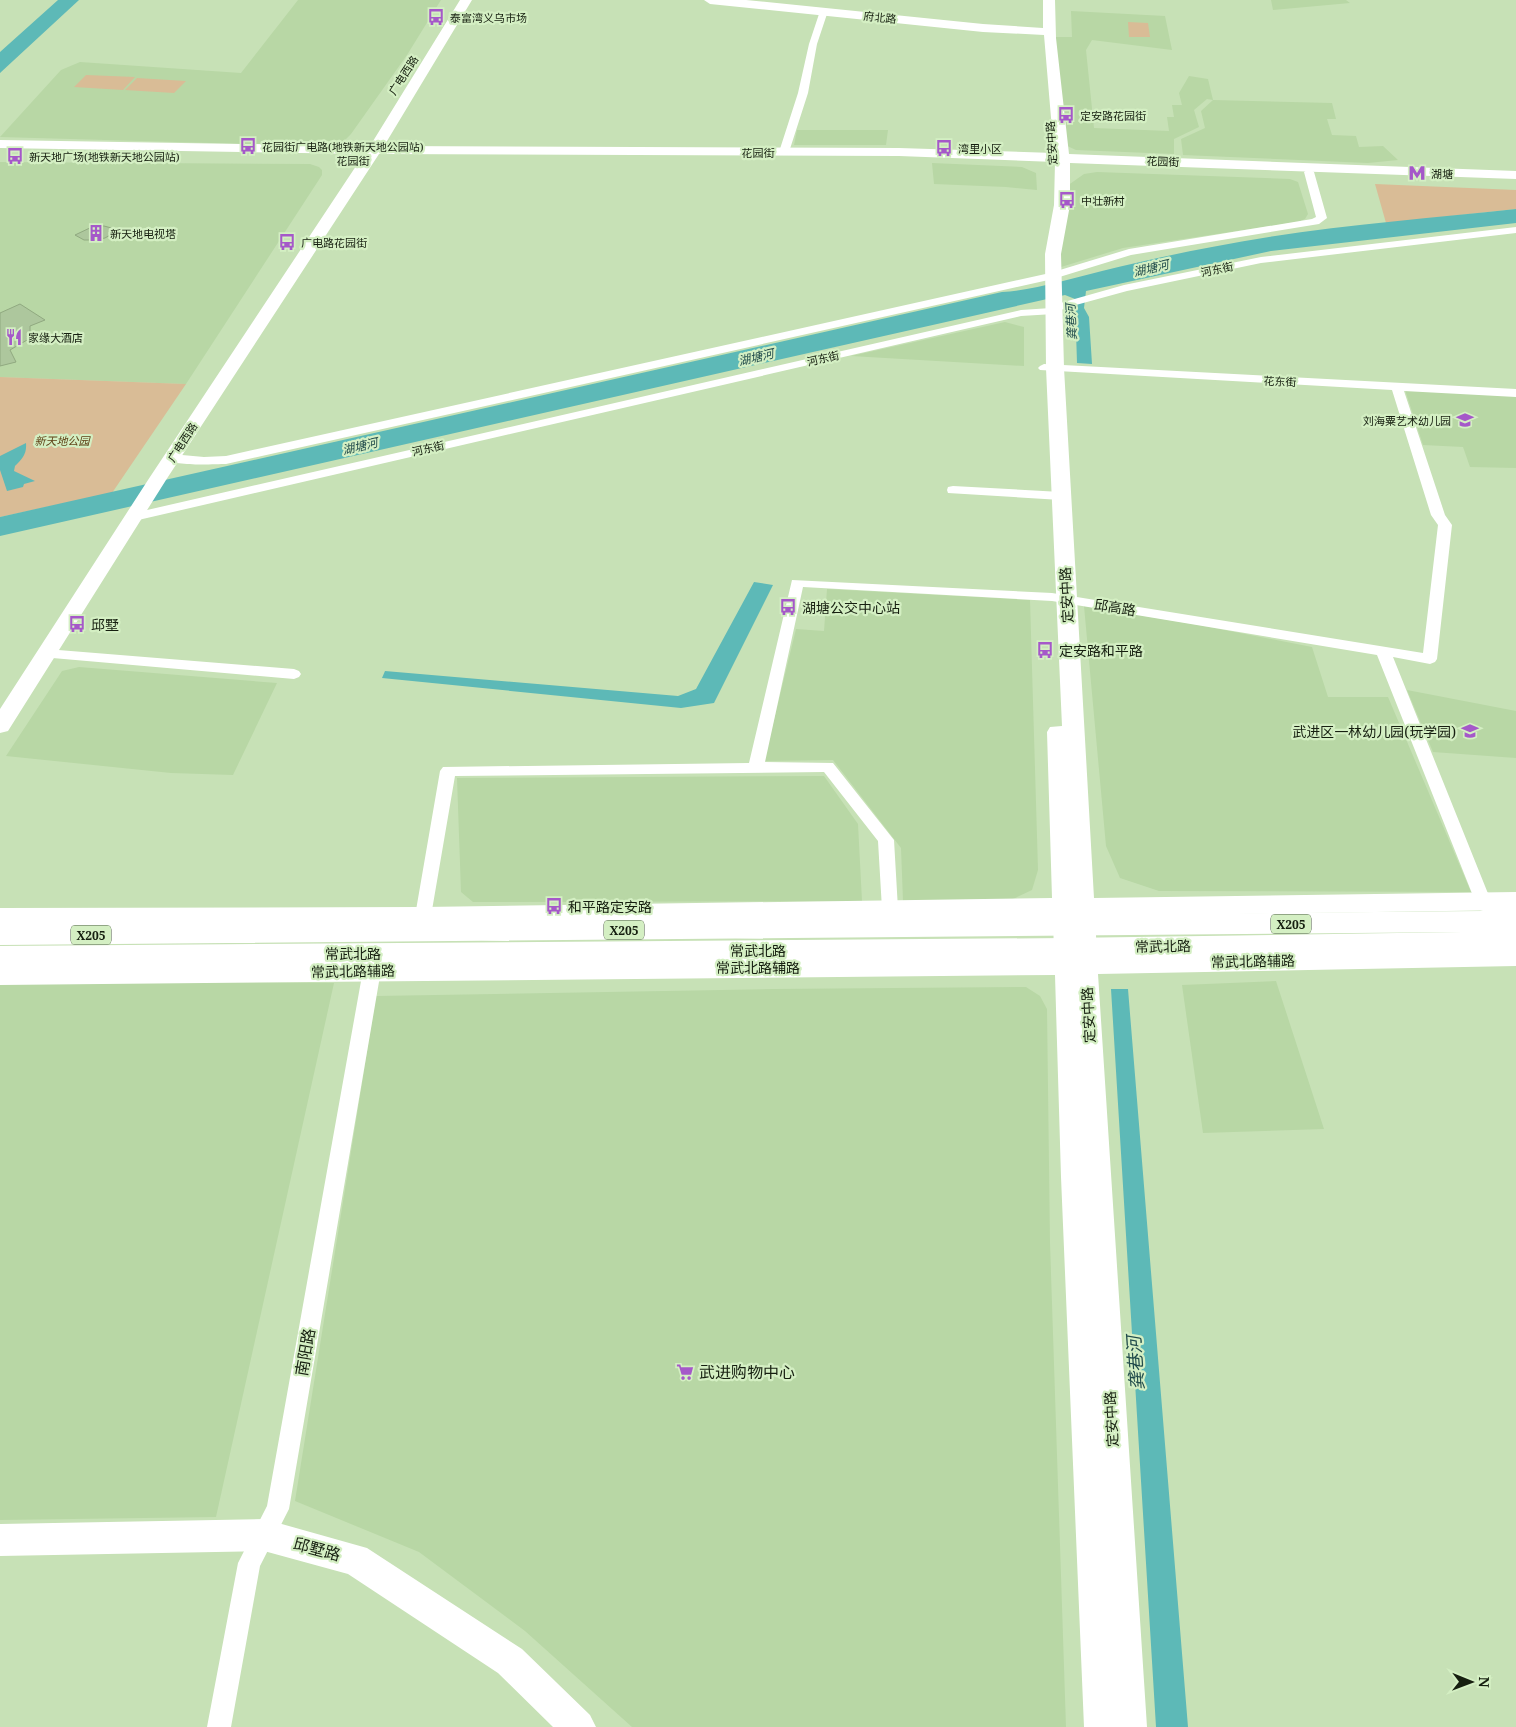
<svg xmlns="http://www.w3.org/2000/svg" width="1516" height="1727" font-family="'Noto Serif','Noto Sans SC',serif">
  <rect width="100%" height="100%" fill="#c7e1b6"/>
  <!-- built -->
  <path fill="#b8d7a5" d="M298,0H441L407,55L351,134L344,141L322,146L0,137L61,70L80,62L241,73Z
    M1271,0H1346L1350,3L1273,10Z
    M1071,11L1165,16L1172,50L1092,40L1086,50L1094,128L1169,131L1167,117H1174L1172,105H1182L1179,93L1189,76L1208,79L1213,100L1332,103L1336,119H1327L1332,135L1356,136L1359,147L1383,146L1398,160L1368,163L1183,155L1181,139L1205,128L1201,111L1213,100L1207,99L1194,110L1199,127L1174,139V154L1076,150L1065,145L1055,37H1074H1072Z
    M797,130H888L886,145H794Z
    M0,162L310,164L319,167L322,170V175L186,384L0,377Z
    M932,163L1022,167L1036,173L1037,190L1006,187L934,184Z
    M1097,172L1290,179L1298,182L1308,214L1305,219L1298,222L1123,248L1061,267L1058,244L1067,186L1084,174Z
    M1005,322L1024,327V366L851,356Z
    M1405,390L1516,396V468L1470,467L1463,447L1423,445Z
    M827,589L1030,600L1038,870L1032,890L1013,899L903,901L901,848L833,760L764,761L796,629L824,631Z
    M1084,606L1199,625L1312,647L1328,697H1388L1471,892L1159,891L1120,878L1106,846Z
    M79,667L277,683L233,775L171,773L6,756L62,671Z
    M1407,690L1516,711V758L1433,752Z
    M824,776L858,824L862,901L473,902L461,892L457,778Z
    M0,981L334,983L216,1517L0,1520Z
    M1276,981L1324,1129L1203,1133L1182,985Z
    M1026,987L1040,996L1047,1009L1050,1243L1066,1727H632L525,1631L419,1552L295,1501L376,996L773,989Z"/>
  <!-- green -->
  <path fill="#d9bc96" d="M1128,22L1148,23L1150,37H1129Z
    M86,75L135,77L123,90L74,87Z
    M137,78L186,81L174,93L125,90Z
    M1375,184L1516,190V209L1386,223Z
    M0,377L186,384L112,493L0,517Z"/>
  <!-- water -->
  <path fill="#5db9b7" d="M58,0H79L0,73V52Z
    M1516,209V223L1271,251L1086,291L1084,308L1089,317L1092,364L1077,363L1075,299L1065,295L0,536V517L1002,292C1035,290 1069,279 1102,271C1138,262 1175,254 1212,247C1312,227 1415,220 1516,209Z
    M26,443C27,454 22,459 15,466L14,471L35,481L24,484L23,487L7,491L0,470V456Z
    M754,582L773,585L714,703L681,708L382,678L385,671L678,696L696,689Z
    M1111,989H1128L1188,1727H1156Z"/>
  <!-- building -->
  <path fill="#adc79d" stroke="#90a980" d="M94,226H104L119,230L105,238L94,240H84L75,235Z
    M20,304L45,320L30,326V335L27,340L10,350L16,362L0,366V313Z"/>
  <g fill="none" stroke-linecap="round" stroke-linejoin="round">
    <!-- street -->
    <path fill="#fff" fill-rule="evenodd" d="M824,8L828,11L817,44L808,93L789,152L787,154H781L779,152L798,93L809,44L820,11Z
      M1309,169L1314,172L1327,218L1319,224L1131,255L1053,279L226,464C213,464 173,467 165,458L171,454L204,457L226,456L1050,273L1129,249L1312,219L1316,217L1304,172Z
      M1516,227V233L1261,263L1127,291L1065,308L1054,314L1021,316L134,521L127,517L134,513L1021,310L1051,308L1057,304L1124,285L1261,257Z
      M1044,364L1516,389V397L1404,391L1445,515L1452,525L1437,659L1435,662L1430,664L1393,657L1491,901L1489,905L1483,907L1477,905L1475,901L1377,655L1052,601L803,587L765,762L833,763L894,840L898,909L896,913L890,915L884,913L882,909L878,841L824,772L455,776L431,916L429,920L423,922L417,920L415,916L440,771L443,767L749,763L792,580L1052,593L1423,653L1438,525L1431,515L1392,390L1040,370L1038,368L1040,366Z
      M953,486L1061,492L1067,496L1061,500L948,493L947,490L948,487Z
      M46,649L294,669L299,671L301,674L299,677L294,679L41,657L39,654L41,651Z
      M372,963L378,965L381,970L289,1509L260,1566L231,1727H207L238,1563L267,1506L363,970L366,965Z"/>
    <!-- secondary -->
    <path fill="#fff" fill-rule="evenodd" d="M460,0H472L384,146L899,148L1054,153L1044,35L983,32L710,4L704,0H746L983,24L1043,28V0H1055L1056,38L1069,154L1516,171V179L1070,163V205L1061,254L1064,368L1094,898L1516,892V910L1095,916L1097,955L1516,948V966L1098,974L1147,1727H1084L1061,1177L1055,975L0,985V965L1054,956L1053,916L423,925L0,926V908L423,907L1052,898L1047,732L1050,727L1062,726L1046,368L1045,254L1054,205L1055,162L899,156L379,154L166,480L8,731L0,733V709L148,480L364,154L0,148V140L370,146Z
      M264,1519L367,1548L522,1649L590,1715L596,1727H553L498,1673L348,1574L264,1551L0,1556V1524Z"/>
    <!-- primary -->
    <path fill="#fff" fill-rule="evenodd" d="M1483,891L1516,902V951L1066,958L0,966V946L1066,938L1462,932L0,945V925L1483,911L1474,908L1470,901L1474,894Z"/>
  </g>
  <!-- icons -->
  <defs>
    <g id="bus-bare" transform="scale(1.35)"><path d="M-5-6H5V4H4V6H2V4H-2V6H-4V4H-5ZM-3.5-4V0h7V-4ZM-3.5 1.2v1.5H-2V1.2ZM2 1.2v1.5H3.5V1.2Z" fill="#a558c9" stroke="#d4efc3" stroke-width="2.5" paint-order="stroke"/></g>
    <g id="metro-bare" transform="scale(1.35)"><path d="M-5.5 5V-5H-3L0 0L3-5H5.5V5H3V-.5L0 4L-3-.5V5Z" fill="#a558c9" stroke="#d4efc3" stroke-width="2.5" paint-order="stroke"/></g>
    <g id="building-bare" transform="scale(1.35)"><path d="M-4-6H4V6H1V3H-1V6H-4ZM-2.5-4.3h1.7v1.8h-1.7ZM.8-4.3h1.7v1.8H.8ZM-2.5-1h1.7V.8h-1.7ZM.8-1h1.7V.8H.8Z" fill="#a558c9" stroke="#d4efc3" stroke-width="2.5" paint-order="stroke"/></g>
    <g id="restaurant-bare" transform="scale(1.35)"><path d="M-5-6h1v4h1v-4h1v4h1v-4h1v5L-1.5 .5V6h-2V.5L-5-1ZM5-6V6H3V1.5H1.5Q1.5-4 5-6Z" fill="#a558c9" stroke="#d4efc3" stroke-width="2.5" paint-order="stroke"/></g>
    <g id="school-bare" transform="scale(1.35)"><path d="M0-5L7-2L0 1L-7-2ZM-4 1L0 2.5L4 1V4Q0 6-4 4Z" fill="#a558c9" stroke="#d4efc3" stroke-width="2.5" paint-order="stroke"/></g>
    <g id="supermarket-bare" transform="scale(1.35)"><path d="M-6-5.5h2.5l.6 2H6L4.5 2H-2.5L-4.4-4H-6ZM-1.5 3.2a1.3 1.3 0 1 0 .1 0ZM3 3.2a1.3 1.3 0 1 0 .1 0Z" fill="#a558c9" stroke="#d4efc3" stroke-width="2.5" paint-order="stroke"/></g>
  </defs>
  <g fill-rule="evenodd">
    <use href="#bus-bare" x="436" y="17"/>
    <use href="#bus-bare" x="1066" y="115"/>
    <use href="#bus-bare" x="248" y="146"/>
    <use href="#bus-bare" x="944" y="148"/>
    <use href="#bus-bare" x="15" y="156"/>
    <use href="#metro-bare" x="1417" y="173"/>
    <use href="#bus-bare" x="1067" y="200"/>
    <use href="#building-bare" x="96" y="233"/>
    <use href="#bus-bare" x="287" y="242"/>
    <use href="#restaurant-bare" x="14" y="337"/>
    <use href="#school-bare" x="1465" y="420"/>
    <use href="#bus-bare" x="788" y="607"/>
    <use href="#bus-bare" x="77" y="624"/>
    <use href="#bus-bare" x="1045" y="650"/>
    <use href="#school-bare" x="1470" y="731"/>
    <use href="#bus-bare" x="554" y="906"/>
    <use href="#supermarket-bare" x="685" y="1372"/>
  </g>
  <g text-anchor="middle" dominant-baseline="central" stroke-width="4.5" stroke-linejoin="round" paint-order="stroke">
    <!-- far-poi labels -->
    <g font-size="11" fill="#161f10" stroke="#d4efc3" text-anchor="start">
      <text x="450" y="17">泰富湾义乌市场</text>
      <text x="1080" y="115">定安路花园街</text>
      <text x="262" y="146">花园街广电路(地铁新天地公园站)</text>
      <text x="958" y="148">湾里小区</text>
      <text x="29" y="156">新天地广场(地铁新天地公园站)</text>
      <text x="1431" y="173">湖塘</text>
      <text x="1081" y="200">中壮新村</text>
      <text x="110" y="233">新天地电视塔</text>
      <text x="301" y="242">广电路花园街</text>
      <text x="28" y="337">家缘大酒店</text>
      <text x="1451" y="420" text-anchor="end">刘海粟艺术幼儿园</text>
    </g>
    <!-- far-street labels -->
    <g font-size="11" fill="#161f10" stroke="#d4efc3">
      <text transform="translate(880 17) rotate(6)">府北路</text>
      <text transform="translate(403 75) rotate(-57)">广电西路</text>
      <text transform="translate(1051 143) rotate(-94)">定安中路</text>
      <text x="758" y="152">花园街</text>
      <text x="353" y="160">花园街</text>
      <text transform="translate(1163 161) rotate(2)">花园街</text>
      <text transform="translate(1217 269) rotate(-12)">河东街</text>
      <text transform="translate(823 358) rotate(-13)">河东街</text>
      <text transform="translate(1280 381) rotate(3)">花东街</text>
      <text transform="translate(182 442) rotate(-57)">广电西路</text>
      <text transform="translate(428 448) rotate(-13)">河东街</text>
    </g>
    <!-- far-park labels -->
    <g font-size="11" font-style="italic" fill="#5f4217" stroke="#d4efc3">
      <text x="62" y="440">新天地公园</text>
    </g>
    <!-- far-water labels -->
    <g font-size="12" font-style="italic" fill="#214b4b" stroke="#d4efc3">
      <text transform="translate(1151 268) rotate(-13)">湖塘河</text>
      <text transform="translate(1071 322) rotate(-93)">龚巷河</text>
      <text transform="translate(756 357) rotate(-13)">湖塘河</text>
      <text transform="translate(360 446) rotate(-13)">湖塘河</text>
    </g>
    <!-- shield labels -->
    <g fill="#d4efc3" stroke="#4f5d46" stroke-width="1">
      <rect x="1271" y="914.5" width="40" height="19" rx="4"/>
      <rect x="604" y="920.5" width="40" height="19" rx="4"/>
      <rect x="71" y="925.5" width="40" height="19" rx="4"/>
    </g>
    <g font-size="12" font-weight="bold" fill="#161f10">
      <text x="1291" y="924">X205</text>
      <text x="624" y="930">X205</text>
      <text x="91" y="935">X205</text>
    </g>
    <!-- street labels -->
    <g font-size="14" fill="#161f10" stroke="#d4efc3">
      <text transform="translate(1066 595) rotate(-93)">定安中路</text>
      <text transform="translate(1115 607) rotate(9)">邱高路</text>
      <text transform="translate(1163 946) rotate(-1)">常武北路</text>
      <text x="758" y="950">常武北路</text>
      <text x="353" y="953">常武北路</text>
      <text transform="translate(1253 961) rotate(-1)">常武北路辅路</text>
      <text x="758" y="967">常武北路辅路</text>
      <text transform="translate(353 971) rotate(-1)">常武北路辅路</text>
      <text transform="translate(1088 1015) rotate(-93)">定安中路</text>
      <text transform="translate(1111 1419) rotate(-93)">定安中路</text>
    </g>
    <!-- poi labels -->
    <g font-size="14" fill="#161f10" stroke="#d4efc3" text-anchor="start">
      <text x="802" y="607">湖塘公交中心站</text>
      <text x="91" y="624">邱墅</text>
      <text x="1059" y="650">定安路和平路</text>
      <text x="1456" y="731" text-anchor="end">武进区一林幼儿园(玩学园)</text>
      <text x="568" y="906">和平路定安路</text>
    </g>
    <!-- near-street labels -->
    <g font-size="16" fill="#161f10" stroke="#d4efc3">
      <text transform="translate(305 1352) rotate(-80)">南阳路</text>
      <text transform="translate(317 1549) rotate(15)">邱墅路</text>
    </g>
    <!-- near-poi labels -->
    <g font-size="16" fill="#161f10" stroke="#d4efc3" text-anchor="start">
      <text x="699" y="1372">武进购物中心</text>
    </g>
    <!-- near-water labels -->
    <g font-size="18" font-style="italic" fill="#214b4b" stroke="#d4efc3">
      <text transform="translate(1135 1363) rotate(-94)">龚巷河</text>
    </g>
  </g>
  <!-- north arrow -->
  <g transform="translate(1471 1682) rotate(91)" stroke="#d4efc3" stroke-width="4" paint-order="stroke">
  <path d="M0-4L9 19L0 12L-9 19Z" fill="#161f10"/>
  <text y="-8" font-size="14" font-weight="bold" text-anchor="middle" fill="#161f10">N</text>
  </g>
</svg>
